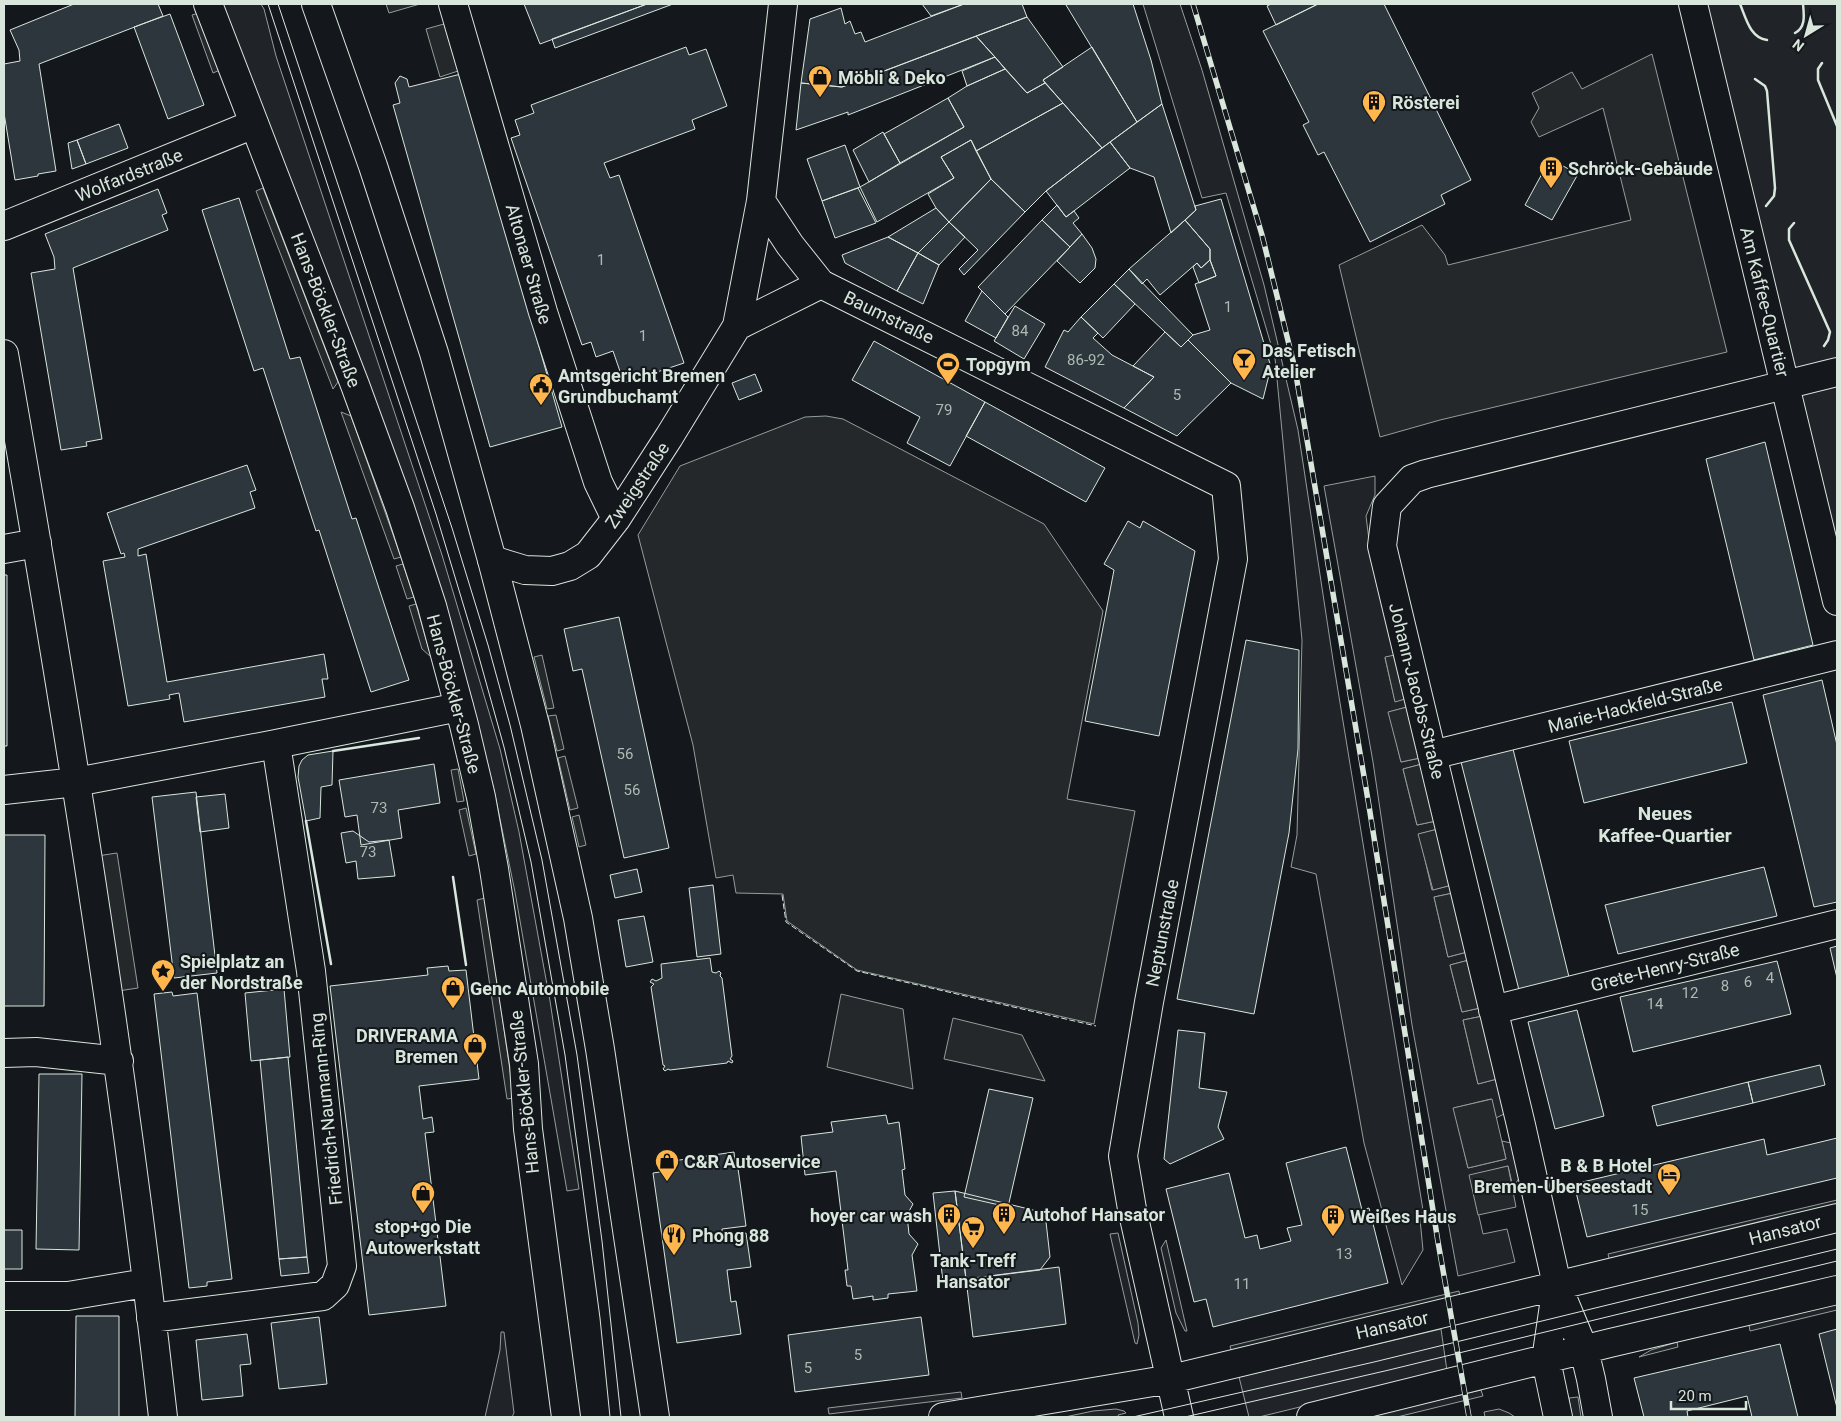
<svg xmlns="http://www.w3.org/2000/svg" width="1841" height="1421" font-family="Roboto,sans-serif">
  <rect width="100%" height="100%" fill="#14181c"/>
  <!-- green -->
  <path fill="#202428" stroke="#939e99" d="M222,4H261L264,9L276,56L442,555L500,749L519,832L550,1001L579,1189L567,1191L515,892L494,790L471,697L442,594Z
    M1143,4H1180L1202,70L1264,285L1298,430L1333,660L1423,1210L1420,1219L1423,1250L1402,1285L1364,1143L1316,874L1291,867L1297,835L1302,640L1275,358L1226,193L1202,198Z
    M1703,4H1837V546Z
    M1375,476V495L1366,516L1370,548L1395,655L1385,658L1395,701L1405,699L1407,707L1389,712L1401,762L1420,758L1422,764L1403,769L1417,825L1436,821L1438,829L1419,834L1432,890L1452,885L1453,893L1434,897L1448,957L1467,952L1469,960L1450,965L1462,1012L1480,1008L1483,1016L1463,1020L1478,1084L1497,1079L1506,1113L1496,1118L1491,1099L1454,1108L1468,1168L1506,1159L1502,1141L1511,1143L1520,1177L1513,1187L1508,1166L1470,1176L1483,1234L1507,1229L1515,1262L1458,1276L1412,1025L1373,762L1324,486Z
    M1837,1200V1207L1610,1262L1608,1254Z
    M1118,1233L1138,1323L1139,1335L1137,1344L1135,1343L1110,1234Z
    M1166,1240L1187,1331H1185L1176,1313L1161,1248Z
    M1459,1291L1460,1298L1232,1353L1230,1346Z
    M1837,1303V1310L1750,1331L1749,1325Z
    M1441,1329L1447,1371L1259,1417H1249L1239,1377Z
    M501,1332H504L514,1413L512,1417H485L500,1350Z
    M1677,1342L1678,1347L1639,1357L1651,1350Z
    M1481,1390L1483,1396L1397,1417H1366Z
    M961,1392L962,1398L829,1414L828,1408Z
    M1578,1397L1581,1417H1572L1569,1398Z
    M1116,1409L1124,1411L1126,1413L1118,1415L1119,1417H1065L1093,1411Z
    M1499,1409L1509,1413L1515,1417H1485L1484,1412Z"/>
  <!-- parking -->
  <path fill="#24282b" stroke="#939e99" d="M386,4H420L389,13Z
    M199,13L220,70L213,73L192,15Z
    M444,24L458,71L440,77L426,29Z
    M1652,54L1727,352L1440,420L1380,437L1339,265L1422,225L1445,255L1448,265L1631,220L1603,108L1539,137L1531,122L1539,108L1532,93L1572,72L1582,89Z
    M263,188L338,382L333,389L256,191Z
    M341,412L351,416L401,557L394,559Z
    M826,416L843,419L1044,524L1103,611L1067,799L1135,811L1094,1024L857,970L787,921L783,894L736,893L733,875L716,878L693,745L638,535L680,466L805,417Z
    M403,564L414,597L407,599L396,566Z
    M416,604L431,657L422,649L409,606Z
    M542,655L554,708L547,709L534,657Z
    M1395,655L1405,699L1395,702L1385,657Z
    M1407,707L1420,758L1401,762L1388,712Z
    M556,715L564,749L557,751L548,716Z
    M565,756L578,808L570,810L558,758Z
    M1422,764L1436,821L1417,825L1403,769Z
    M458,769L464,801L457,802L451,770Z
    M466,808L476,854L469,856L459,810Z
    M579,815L586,845L579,847L572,817Z
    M1438,829L1452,885L1433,890L1418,834Z
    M117,853L138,988L118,991L97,856Z
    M1453,893L1467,952L1448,957L1434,897Z
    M485,898L514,1098L507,1099L477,900Z
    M1469,960L1480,1008L1462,1012L1450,965Z
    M841,994L903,1009L913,1089L827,1067Z
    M1483,1016L1497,1079L1478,1084L1463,1020Z
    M953,1018L1022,1035L1045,1081L944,1059Z
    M1492,1099L1506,1159L1468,1168L1453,1108Z
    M1508,1166L1516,1207L1478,1215L1469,1175Z"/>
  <!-- building -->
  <path fill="#2c363c" stroke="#d8e6dc" d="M74,4H158L163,16L39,64L56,171L38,174V176L15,180L4,113V64L20,61L19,50L10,30Z
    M524,4H647L540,44Z
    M647,4H673L555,48L552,39Z
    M922,4H964L931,16Z
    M964,4H1022L1027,17L842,87L801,83L810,19L841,8L845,24L850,21L855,34L861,32L865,42Z
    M1069,4H1133L1151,60L1162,104L1137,122L1066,5Z
    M1271,4H1318L1276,25L1267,6Z
    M1318,4H1384L1471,180L1441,195L1445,204L1370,242L1324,152L1318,155L1303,125L1309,122L1263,31Z
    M170,14L204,105L168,119L134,27Z
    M1027,17L1063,67L1043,80L1045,83L1027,93L976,36Z
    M976,36L995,57L848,115V112L796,130L801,83L842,87Z
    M686,47L689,55L706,49L727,106L692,120L695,129L604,163L610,178L619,175L684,363L624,383L613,351L596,357L591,342L582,345L511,138L520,135L515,120L534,113L531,105Z
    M1092,47L1137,122L1102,148L1043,80Z
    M995,57L1005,69L967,86L962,71Z
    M1005,69L1027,93L1045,83L1063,103L976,151L971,140L941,157L954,178L877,222L860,187L964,127L948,98L967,86Z
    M461,74L562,427L490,447L393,105L400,103L395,83L400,76L407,79L409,87Z
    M948,98L964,127L900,163L884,134Z
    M1063,103L1102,148L1046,191L1025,212L991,179L976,151Z
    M1162,104L1196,210L1171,233L1154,177L1130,168L1110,142Z
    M119,124L128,148L86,164L77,140Z
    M883,132L900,163L869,182L853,150Z
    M77,140L86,164L72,169L68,143Z
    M971,140L991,179L949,222L936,208L928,194L954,178L941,157Z
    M1110,142L1130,168L1066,217L1046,191Z
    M845,145L860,187L822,201L807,159Z
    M1550,159L1578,174L1552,220L1525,205Z
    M991,179L1025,212L964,275L959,269L978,250L949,222Z
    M858,188L876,223L835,238L822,201Z
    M158,189L167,213L162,215L168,230L73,268L102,439L86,442L87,446L61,450L31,273L55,269L54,257L45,234Z
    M239,198L290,359L300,357L352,519L356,518L409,680L371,692L319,530L316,531L263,368L254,371L202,210Z
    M1221,199L1271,367L1263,399L1231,383L1188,340L1193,335L1210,330L1195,284L1216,276L1210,260V249L1185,220L1196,210L1195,206Z
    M1057,205L1066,217L1074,211L1079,218L1073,223L1082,234L1070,247L1042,220Z
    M936,208L949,222L918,253L888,237Z
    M1042,220L1070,247L1005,314L978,287Z
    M1185,220L1210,249V260L1201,268L1197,263L1160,295L1147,279L1142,284L1129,269Z
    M949,222L965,237L939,265L918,253Z
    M1082,234L1092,248L1096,259L1095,268L1080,283L1057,261Z
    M888,237L918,253L897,291L845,263L842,255Z
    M918,253L939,265L923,304L897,291Z
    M1210,260L1216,276L1199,283L1193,267L1197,263L1201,268Z
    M1129,269L1193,335L1181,347L1114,284Z
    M1114,284L1135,304L1103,338L1081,317Z
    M982,291L1008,317L996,338L965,321Z
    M1015,306L1045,324L1024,359L994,341Z
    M1081,317L1098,333L1093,338L1112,355L1154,377L1124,408L1045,367L1064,330L1068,332Z
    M1165,332L1181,347L1188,340L1231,383L1177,436L1124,408L1154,377L1133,366Z
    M874,341L985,402L950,466L907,443L920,417L852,380Z
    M755,374L762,391L739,400L732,383Z
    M985,402L1105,468L1086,502L966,436Z
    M1765,442L1813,645L1754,660L1706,459Z
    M247,465L256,490L250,492L255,508L138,549V556L146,554L167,682L324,654L328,679H322L325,697L184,722L179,693L169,695L170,699L128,706L103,561L125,557L124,553L121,554L107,513Z
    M1128,521L1140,528L1143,521L1195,551L1159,736L1085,721L1114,570L1104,564Z
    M4,575H7V746H4Z
    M619,617L669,848L624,858L582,669L573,671L564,629Z
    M1246,640L1299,650L1298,749L1289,833L1254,1014L1177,999Z
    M1822,680L1837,745V902L1814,907L1763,695Z
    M1732,702L1747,763L1584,803L1569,741Z
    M1512,745L1569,977L1519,990L1460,758Z
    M333,751L332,785L321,787L320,818L306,821L298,777L299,766L302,760L308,755Z
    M434,764L440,803L398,810L402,838L361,845L357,815L345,817L339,780Z
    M196,792L217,973L174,978L152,797Z
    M225,794L229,828L200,832L196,797Z
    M353,831L369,842L389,840L395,876L358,879L356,861L346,863L341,833Z
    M4,835H45L44,1006H4Z
    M1764,867L1777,916L1618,954L1605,905Z
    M637,869L642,892L615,898L610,875Z
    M713,885L721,954L697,957L689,888Z
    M644,916L653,962L626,967L618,920Z
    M1837,946V978L1830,948Z
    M710,958L712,972L716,973L719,971L721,973L720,976L722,978L732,1056L730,1059L733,1061L732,1063L728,1061L727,1063L670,1070L668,1069L665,1071L663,1069L665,1066L663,1065L651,987L654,984L650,982L652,979L656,981L662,978L661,964Z
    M1777,961L1791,1014L1633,1052L1620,997Z
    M448,966L449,971L466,970L479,1079L419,1086L423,1119L432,1117L434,1132L425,1133L446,1306L369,1315L330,986L428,975L427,968Z
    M284,989L290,1057L251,1061L245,993Z
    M172,992L173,996L197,993L232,1279L207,1282V1286L189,1288L154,994Z
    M1577,1010L1604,1116L1555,1129L1528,1022Z
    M1178,1030L1205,1033L1199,1088L1227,1092L1218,1127L1224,1139L1170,1164L1164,1159Z
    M288,1057L307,1257L279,1259L260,1060Z
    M1820,1065L1825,1085L1753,1103L1748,1082Z
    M39,1074H82L79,1250L36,1249Z
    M1748,1082L1753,1103L1657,1126L1652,1106Z
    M989,1089L1033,1098L1008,1207L964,1197Z
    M886,1115L888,1124L899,1122L905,1169L902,1170L905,1195L913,1204L907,1215L909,1234L918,1244L912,1255L917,1291L888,1294V1298L873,1300V1296L853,1299L851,1286H847L845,1270H848L836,1171L805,1175L801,1136L833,1132L831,1122Z
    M1837,1138V1178L1587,1237L1574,1184L1764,1139L1767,1155Z
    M1346,1147L1362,1210L1369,1208L1388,1283L1213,1327L1206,1299L1194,1302L1166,1189L1229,1173L1245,1238L1257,1235L1260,1249L1291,1241L1287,1228L1302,1225L1286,1163Z
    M734,1152L735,1162L737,1161L746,1226L722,1229V1236L746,1233L751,1267L727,1270L731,1302L736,1301L741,1334L677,1343L653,1173L667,1171L666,1162Z
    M955,1191L966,1279L943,1282L933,1193Z
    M955,1191L1045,1213L1050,1257L1040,1270L966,1279Z
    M4,1230H22V1269H4Z
    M307,1257L309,1273L281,1276L279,1259Z
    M1059,1267L1066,1324L973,1337L966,1279Z
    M76,1316H119V1417H75Z
    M319,1317L327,1384L279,1389L271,1323Z
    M921,1317L929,1375L795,1392L788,1335Z
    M1837,1329V1408L1819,1334Z
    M247,1334L251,1364L240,1365L243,1396L202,1400L196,1340Z
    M1780,1344L1798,1417H1752L1747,1396L1687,1411L1688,1417H1644L1634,1378Z"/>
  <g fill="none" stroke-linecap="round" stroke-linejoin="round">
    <!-- minor casing -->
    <g stroke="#d8e6dc" stroke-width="30">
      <path id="minor" d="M453,4L543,312L598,482L616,519
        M783,4L761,201L790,245L821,284L1226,486L1233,559L1149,1002L1123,1156L1132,1209L1179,1417
        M1693,4L1837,601
        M4,226L254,124
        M737,326L761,201
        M4,354C66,707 123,1061 163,1417
        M4,549L37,543
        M492,560L525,570L552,571L570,566L588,555L616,519L669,437L737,326L821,284
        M276,744L459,707
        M1432,755L1837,655
        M4,790L76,782L276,744L311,971L342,1266L335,1285L323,1296L151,1318
        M1493,1010L1837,924
        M4,1053L36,1052L119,1061
        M1557,1285L1546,1360L1558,1417
        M4,1296H68L146,1283
        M943,1417L1171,1379L1837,1218
        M1311,1417L1610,1343L1837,1290
        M1598,1417L1591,1379L1584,1350L1557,1285L1521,1125L1382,546L1387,506L1412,479L1426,474L1837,372"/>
    </g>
    <!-- major casing -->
    <g stroke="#d8e6dc" stroke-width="30">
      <path id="major" d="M208,4L355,385L400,508L432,606L464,725L481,797L494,869L524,1064L528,1129L566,1417
        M316,4L373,166L434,353L492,560L535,725L578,918L600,1049L655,1417"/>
    </g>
    <!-- minor -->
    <use href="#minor" stroke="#14181c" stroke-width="28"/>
    <!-- major -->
    <use href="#major" stroke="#14181c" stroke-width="28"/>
    <!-- tram -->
    <path stroke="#d8e6dc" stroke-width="1" d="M268,4L436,514L477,650L504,747L531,862L565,1055L600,1318L610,1417
      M278,4L452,528L488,645L510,725L542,860L577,1055L602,1241L621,1417
      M1133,1417L1374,1362L1837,1249
      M1185,1417L1389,1370L1837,1261"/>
    <!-- rail casing -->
    <g stroke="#d8e6dc" stroke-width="5.5">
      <path id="rail" d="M1193,4L1262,235L1295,369L1369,806L1438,1242L1469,1417"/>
    </g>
    <!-- rail -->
    <use href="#rail" stroke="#14181c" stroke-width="4" stroke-dasharray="11" stroke-linecap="butt"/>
    <!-- fence -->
    <path stroke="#d8e6dc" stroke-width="1" stroke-dasharray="6 2.5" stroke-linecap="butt" d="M782,895L786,922L857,971L1096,1026"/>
    <!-- wall -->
    <path stroke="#d8e6dc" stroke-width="2.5" d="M1740,4C1746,18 1750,38 1767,40
      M1795,33C1806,27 1804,15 1803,4
      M1822,63L1818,69V80L1837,126
      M1755,79L1765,86L1767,91L1775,188L1774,196L1766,206
      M1794,223L1789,229V240L1830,332L1828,340L1824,346
      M333,751L419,738
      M306,821L331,964
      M453,877L466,965"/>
  </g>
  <!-- icons -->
  <defs>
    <g id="shop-pin" transform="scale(1.25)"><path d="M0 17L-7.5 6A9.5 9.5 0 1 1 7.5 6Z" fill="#ffb74d" stroke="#14181c"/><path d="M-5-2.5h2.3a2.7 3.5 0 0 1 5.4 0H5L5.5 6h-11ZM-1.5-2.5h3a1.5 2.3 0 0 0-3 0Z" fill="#111"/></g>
    <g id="building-pin" transform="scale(1.25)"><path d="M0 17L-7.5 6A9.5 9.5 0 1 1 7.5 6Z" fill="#ffb74d" stroke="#14181c"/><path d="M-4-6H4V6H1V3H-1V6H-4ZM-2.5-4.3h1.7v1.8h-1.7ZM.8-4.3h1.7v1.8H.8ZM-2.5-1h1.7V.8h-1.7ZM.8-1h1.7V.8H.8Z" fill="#111"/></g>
    <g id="bar-pin" transform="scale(1.25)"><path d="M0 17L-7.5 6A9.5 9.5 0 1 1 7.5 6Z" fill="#ffb74d" stroke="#14181c"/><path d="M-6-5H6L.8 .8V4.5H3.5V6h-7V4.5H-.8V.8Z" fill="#111"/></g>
    <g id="stadium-pin" transform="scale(1.25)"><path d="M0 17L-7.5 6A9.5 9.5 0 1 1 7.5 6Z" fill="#ffb74d" stroke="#14181c"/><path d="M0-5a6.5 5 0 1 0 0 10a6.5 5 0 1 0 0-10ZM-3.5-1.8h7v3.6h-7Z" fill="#111"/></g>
    <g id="civic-pin" transform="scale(1.25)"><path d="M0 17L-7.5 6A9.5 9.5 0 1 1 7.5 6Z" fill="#ffb74d" stroke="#14181c"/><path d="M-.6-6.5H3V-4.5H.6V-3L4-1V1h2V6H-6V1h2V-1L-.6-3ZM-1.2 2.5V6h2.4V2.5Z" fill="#111"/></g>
    <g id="sight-pin" transform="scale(1.25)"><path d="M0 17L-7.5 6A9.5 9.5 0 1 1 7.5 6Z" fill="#ffb74d" stroke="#14181c"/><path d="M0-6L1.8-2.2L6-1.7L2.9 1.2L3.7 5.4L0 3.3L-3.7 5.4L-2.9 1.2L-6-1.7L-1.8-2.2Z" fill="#111"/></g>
    <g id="hotel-pin" transform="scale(1.25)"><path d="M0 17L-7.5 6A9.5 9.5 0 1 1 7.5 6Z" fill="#ffb74d" stroke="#14181c"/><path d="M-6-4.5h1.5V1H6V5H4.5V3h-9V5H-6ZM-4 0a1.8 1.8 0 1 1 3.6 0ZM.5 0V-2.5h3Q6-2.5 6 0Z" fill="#111"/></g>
    <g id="supermarket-pin" transform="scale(1.25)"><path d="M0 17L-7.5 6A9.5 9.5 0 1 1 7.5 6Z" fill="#ffb74d" stroke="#14181c"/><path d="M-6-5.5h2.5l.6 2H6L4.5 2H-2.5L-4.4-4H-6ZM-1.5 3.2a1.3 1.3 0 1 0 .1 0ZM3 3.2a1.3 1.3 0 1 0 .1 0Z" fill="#111"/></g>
    <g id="restaurant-pin" transform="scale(1.25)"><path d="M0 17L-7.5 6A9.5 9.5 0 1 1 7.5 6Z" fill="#ffb74d" stroke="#14181c"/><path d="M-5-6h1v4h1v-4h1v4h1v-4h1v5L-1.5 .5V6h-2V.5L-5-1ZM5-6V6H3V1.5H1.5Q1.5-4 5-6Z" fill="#111"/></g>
  </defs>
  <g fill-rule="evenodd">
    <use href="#shop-pin" x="820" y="77"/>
    <use href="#building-pin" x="1374" y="102"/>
    <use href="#building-pin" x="1551" y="168"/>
    <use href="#bar-pin" x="1244" y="360"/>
    <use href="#stadium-pin" x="948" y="364"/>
    <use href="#civic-pin" x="541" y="385"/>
    <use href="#sight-pin" x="163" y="971"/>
    <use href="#shop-pin" x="453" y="988"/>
    <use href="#shop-pin" x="475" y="1045"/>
    <use href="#shop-pin" x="667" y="1161"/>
    <use href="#hotel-pin" x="1669" y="1175"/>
    <use href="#shop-pin" x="423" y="1193"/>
    <use href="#building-pin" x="1004" y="1214"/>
    <use href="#building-pin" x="949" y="1215"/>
    <use href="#building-pin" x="1333" y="1216"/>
    <use href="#supermarket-pin" x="973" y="1228"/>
    <use href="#restaurant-pin" x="674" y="1235"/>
  </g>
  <g text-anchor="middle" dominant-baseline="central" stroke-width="4" stroke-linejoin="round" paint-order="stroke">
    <!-- number labels -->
    <g font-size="15" fill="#adbab4">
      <text x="601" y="260">1</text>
      <text x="1228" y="307">1</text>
      <text x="1020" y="331">84</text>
      <text x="643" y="336">1</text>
      <text x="1086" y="360">86-92</text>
      <text x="1177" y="395">5</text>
      <text x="944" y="410">79</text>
      <text x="625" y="754">56</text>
      <text x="632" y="790">56</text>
      <text x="379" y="808">73</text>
      <text x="368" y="852">73</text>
      <text x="1770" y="978">4</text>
      <text x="1748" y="982">6</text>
      <text x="1725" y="986">8</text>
      <text x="1690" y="993">12</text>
      <text x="1655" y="1004">14</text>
      <text x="1640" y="1210">15</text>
      <text x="1344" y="1254">13</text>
      <text x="1242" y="1284">11</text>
      <text x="858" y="1355">5</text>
      <text x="808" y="1368">5</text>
    </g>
    <!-- poi labels -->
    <g font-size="18" font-weight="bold" fill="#d8e6dc" stroke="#14181c" text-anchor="start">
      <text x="838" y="77">Möbli &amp; Deko</text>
      <text x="1392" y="102">Rösterei</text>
      <text x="1568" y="168">Schröck-Gebäude</text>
      <text x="1262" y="350">Das Fetisch<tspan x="1262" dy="21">Atelier</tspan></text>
      <text x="966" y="364">Topgym</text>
      <text x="558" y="375">Amtsgericht Bremen<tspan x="558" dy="21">Grundbuchamt</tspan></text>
      <text x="180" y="961">Spielplatz an<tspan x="180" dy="21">der Nordstraße</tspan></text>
      <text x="470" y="988">Genc Automobile</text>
      <text x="458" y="1035" text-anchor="end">DRIVERAMA<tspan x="458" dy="21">Bremen</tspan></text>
      <text x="684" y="1161">C&amp;R Autoservice</text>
      <text x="1652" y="1165" text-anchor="end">B &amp; B Hotel<tspan x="1652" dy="21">Bremen-Überseestadt</tspan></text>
      <text x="1022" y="1214">Autohof Hansator</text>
      <text x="932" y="1215" text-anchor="end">hoyer car wash</text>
      <text x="1350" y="1216">Weißes Haus</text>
      <text x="423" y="1226" text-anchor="middle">stop+go Die<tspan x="423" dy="21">Autowerkstatt</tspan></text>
      <text x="692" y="1235">Phong 88</text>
      <text x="973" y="1260" text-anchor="middle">Tank-Treff<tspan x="973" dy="21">Hansator</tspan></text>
    </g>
    <!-- street labels -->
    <g font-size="18" fill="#d8e6dc" stroke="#14181c">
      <text transform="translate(129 175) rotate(-22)">Wolfardstraße</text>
      <text transform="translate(529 264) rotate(74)">Altonaer Straße</text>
      <text transform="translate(1765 302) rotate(76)">Am Kaffee-Quartier</text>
      <text transform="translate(326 310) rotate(69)">Hans-Böckler-Straße</text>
      <text transform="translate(889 317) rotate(26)">Baumstraße</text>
      <text transform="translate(637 485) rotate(-56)">Zweigstraße</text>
      <text transform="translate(1417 691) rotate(76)">Johann-Jacobs-Straße</text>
      <text transform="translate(454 694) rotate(75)">Hans-Böckler-Straße</text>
      <text transform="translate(1635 705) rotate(-14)">Marie-Hackfeld-Straße</text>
      <text transform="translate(1162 933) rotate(-79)">Neptunstraße</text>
      <text transform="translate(1665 967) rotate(-14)">Grete-Henry-Straße</text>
      <text transform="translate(524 1092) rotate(-96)">Hans-Böckler-Straße</text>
      <text transform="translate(326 1109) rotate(-96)">Friedrich-Naumann-Ring</text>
      <text transform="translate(1785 1230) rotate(-14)">Hansator</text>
      <text transform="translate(1392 1325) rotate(-13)">Hansator</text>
    </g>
    <!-- neighbourhood labels -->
    <g font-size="19" font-weight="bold" fill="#d8e6dc" stroke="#14181c">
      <text x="1665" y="813">Neues<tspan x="1665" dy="22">Kaffee-Quartier</tspan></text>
    </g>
  </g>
  <!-- border -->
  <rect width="1841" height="1421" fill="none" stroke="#d8e6dc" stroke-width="10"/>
  <!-- north arrow -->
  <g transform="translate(1806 35) rotate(217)" stroke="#14181c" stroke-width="4" paint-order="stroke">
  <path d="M0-4L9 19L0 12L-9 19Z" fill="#d8e6dc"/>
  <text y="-8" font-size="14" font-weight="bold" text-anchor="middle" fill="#d8e6dc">N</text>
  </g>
  <!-- scale -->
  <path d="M1671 1401v8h75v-8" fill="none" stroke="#d8e6dc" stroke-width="2.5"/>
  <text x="1678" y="1401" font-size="15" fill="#d8e6dc" stroke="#14181c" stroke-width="4" paint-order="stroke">20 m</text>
</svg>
